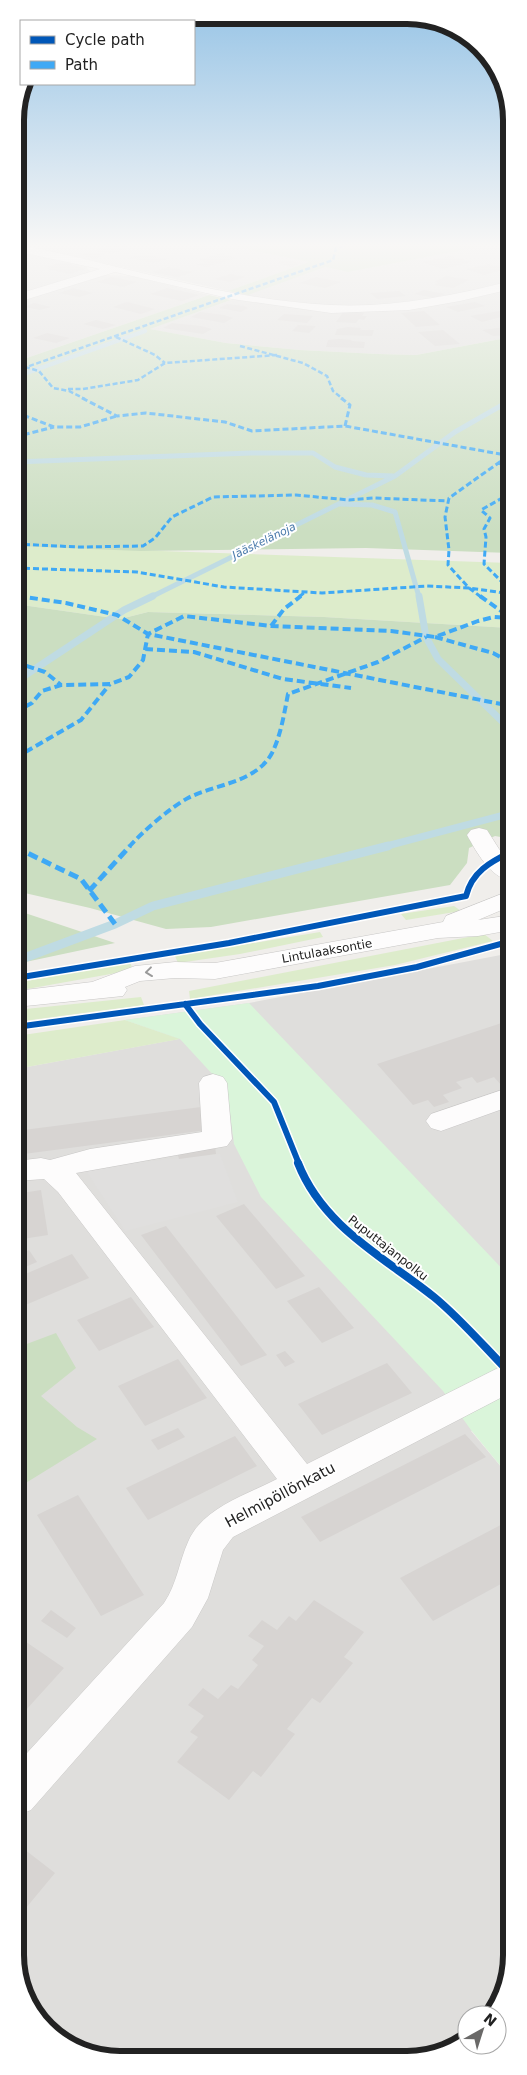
<svg xmlns="http://www.w3.org/2000/svg" width="527" height="2075" font-family="'DejaVu Sans',sans-serif">
  <rect width="100%" height="100%" fill="#f0eeeb"/>
  <!-- residential -->
  <path fill="#dfdedc" d="M15,243H217L310,262L228,291Z
    M495,244L511,247V337L416,355L378,354L300,350L226,343L149,329L325,267L348,272Z
    M15,249L86,266L90,272L15,295Z
    M103,275L132,276L209,295L15,362V303Z
    M511,953L512,1413L471,1431L512,1480V1962L490,2015H467V2039L454,2049L421,2059L99,2058L45,2029L16,1969V1069L179,1039L125,1020L249,1003Z"/>
  <!-- grass -->
  <path fill="#ddeccb" d="M15,546L511,563V628L324,617L148,612L120,619L15,604Z
    M454,906L461,911L406,920L401,914Z
    M320,932L323,937L240,954L178,963L175,956Z
    M484,934L493,941L395,965L190,999L189,991Z
    M130,962L133,970L16,991V983Z
    M141,997L144,1005L16,1022V1010Z
    M125,1020L180,1039L16,1069V1036Z"/>
  <!-- forest -->
  <path fill="#cbdec1" d="M217,243H511V247L495,244L348,272L325,267L248,295L228,291L309,262Z
    M209,295L231,300L150,329L226,343L300,350L378,354L416,355L511,337V553L366,548L140,551L15,546V362Z
    M15,604L120,619L148,612L324,617L511,628V839L495,836L469,848L467,863L450,885L211,927L166,929L90,908L16,891Z
    M16,910L115,943L16,964Z
    M56,1333L76,1368L41,1396L77,1427L97,1439L16,1489V1348Z"/>
  <!-- park -->
  <path fill="#daf5da" d="M249,1003L512,1279V1480L471,1430L443,1391L261,1197L234,1144L227,1090L180,1039L125,1020Z"/>
  <!-- parking -->
  <path fill="#e0dfde" d="M220,1154L238,1202L125,1231L84,1168Z"/>
  <g fill="none" stroke-linecap="round" stroke-linejoin="round">
    <!-- stream-far3 -->
    <path stroke="#bfdbe3" stroke-width="4.5" d="M15,377L145,331"/>
    <!-- stream-far2 -->
    <path stroke="#bfdbe3" stroke-width="5" d="M15,462L251,453H313L335,467L366,475L393,476
      M340,504L372,505L395,512L419,597
      M151,597L395,476L455,432L511,400"/>
    <!-- stream-far1 -->
    <path stroke="#bfdbe3" stroke-width="7" d="M419,596L426,637L438,659L511,730
      M15,682L124,610L153,596
      M383,847L511,813"/>
    <!-- stream -->
    <path stroke="#bfdbe3" stroke-width="9" d="M16,961L115,924L153,906L388,846"/>
  </g>
  <!-- building -->
  <path fill="#d7d4d2" d="M187,243H209L217,245L203,249L183,244Z
    M114,244L132,247L111,254L94,250Z
    M91,252L105,255L95,259L80,255Z
    M219,254L237,258L206,267L196,265L205,262L198,260Z
    M140,255H149L168,259L154,263L129,258Z
    M450,256L472,262L443,269L422,262Z
    M286,260L302,263L292,267L276,263Z
    M59,263H67L86,269L70,274L47,269L51,268L46,267Z
    M489,264L506,269L484,275L466,269Z
    M168,267L193,272L177,277L152,272Z
    M230,274L245,277L230,282L215,279Z
    M446,276L469,280L453,288L434,285L438,283L434,282Z
    M111,277L137,282L123,287L97,282Z
    M316,277L341,282L325,288L299,283Z
    M73,288L93,293L79,297L59,293Z
    M167,288L199,295L182,301L150,294Z
    M424,290L445,294L435,298L414,294Z
    M399,291L406,296L377,299L370,293Z
    M127,302L155,309L141,314L113,307Z
    M475,302L485,306L458,312L446,307Z
    M34,303L51,307L40,310L24,307Z
    M227,304L244,306L248,308L241,312L219,308Z
    M344,311L364,313L362,316H367L364,320L359,319L356,323L336,322Z
    M424,311L440,325L416,327L401,313Z
    M499,311L509,315L482,322L470,316Z
    M200,312L224,315L233,318L224,323L191,317Z
    M284,314L313,316L307,323L277,320Z
    M96,320L116,325L103,329L83,324Z
    M172,323L201,326L212,329L203,334L163,328Z
    M298,325L316,326L309,333L292,331Z
    M348,327L361,328L360,330H374L372,336L335,335L337,329Z
    M505,327L511,329V335L493,336L482,330Z
    M443,330L460,344L435,346L418,332Z
    M47,333L70,338L56,343L33,338Z
    M339,339L352,340L351,341L365,342L364,348L326,347L328,340Z
    M511,1020V1071H509L511,1082L502,1086L494,1077L477,1083L472,1077L456,1082L462,1088L443,1095L449,1102L434,1107L428,1100L413,1105L377,1064Z
    M201,1107L207,1130L16,1155V1131Z
    M215,1146L216,1154L179,1159L177,1152Z
    M41,1190L48,1235L16,1240V1194Z
    M244,1204L305,1276L276,1289L216,1216Z
    M166,1226L267,1355L241,1366L141,1235Z
    M29,1250L37,1262L16,1271V1256Z
    M72,1254L89,1278L16,1309V1278Z
    M319,1287L354,1328L322,1343L287,1301Z
    M131,1297L154,1327L99,1351L77,1320Z
    M285,1351L295,1362L285,1367L276,1355Z
    M178,1359L207,1398L145,1426L118,1386Z
    M387,1363L412,1393L322,1435L298,1404Z
    M178,1428L185,1437L158,1450L151,1440Z
    M465,1434L486,1457L320,1542L301,1517Z
    M235,1436L257,1466L148,1520L126,1488Z
    M78,1495L144,1595L101,1616L37,1515Z
    M512,1519V1578L433,1621L400,1578Z
    M314,1600L364,1632L344,1657L353,1663L320,1703L312,1698L287,1729L295,1734L261,1777L253,1771L229,1800L177,1762L198,1737L190,1732L204,1716L188,1705L203,1688L218,1699L231,1685L238,1689L258,1665L252,1660L264,1646L248,1636L262,1620L277,1630L289,1616L296,1621Z
    M51,1610L76,1628L67,1638L41,1621Z
    M16,1635L64,1668L16,1721Z
    M24,1849L55,1873L16,1920V1859Z"/>
  <g fill="none" stroke-linecap="round" stroke-linejoin="round">
    <!-- minor casing -->
    <g stroke="#c9c8c7" stroke-width="1">
      <path id="minor" d="M15,244C120,264 224,300 331,305C392,308 452,296 511,281V289L460,301L409,310L331,313L232,299L115,272L15,303V295L100,269L15,251Z
        M479,828L487,830L499,849L511,861V881C490,877 477,853 467,835L471,830Z
        M509,891H511V906L478,920L511,915V930L478,936L438,938L215,979L175,978L140,981L125,987L127,990L123,996L16,1007V991L92,982L135,966L175,962L215,963L443,922L446,916Z
        M213,1074L223,1077L227,1083L232,1139L227,1146L76,1173L307,1464L500,1367L512,1363V1392L233,1537L223,1550L208,1598L192,1627L31,1810L16,1816V1765L164,1603C177,1584 179,1562 188,1542C202,1508 246,1495 277,1479L58,1192L44,1179L16,1181V1161L41,1158L50,1160L90,1149L202,1132L199,1083L203,1077Z
        M511,1087V1106L441,1131L431,1128L426,1121L431,1114Z"/>
    </g>
    <!-- minor -->
    <use href="#minor" fill="#fdfcfc" fill-rule="evenodd"/>
    <!-- quiet-far3 -->
    <path stroke="#3fa9f5" stroke-width="2.5" stroke-dasharray="5 2.5" stroke-linecap="butt" d="M116,337L155,355L165,363
      M240,346L303,363L327,376L333,391L343,399
      M25,367L39,371L53,388L69,391L85,399
      M15,371L333,260L336,248L352,243
      M68,389H83L138,380L165,363L277,355"/>
    <!-- quiet-far2 -->
    <path stroke="#3fa9f5" stroke-width="3" stroke-dasharray="6 3" stroke-linecap="butt" d="M82,398L117,416L146,413L225,422L252,431L345,426L511,456
      M341,398L350,405L345,426
      M15,412L54,427H80L117,416
      M15,437L54,427
      M498,463L511,467
      M511,493L481,510L490,518L484,529L486,537L484,564L511,591
      M15,544L79,547L143,546L155,538L172,517L213,497L296,495L349,500L374,498L448,501
      M15,568L137,572L224,587L322,593L427,586L469,588L511,594
      M15,595L26,597
      M299,597L305,592
      M481,597L469,588L448,565L449,550L445,517L449,498L511,454"/>
    <!-- quiet-far1 -->
    <path stroke="#3fa9f5" stroke-width="4" stroke-dasharray="8 4" stroke-linecap="butt" d="M18,596L66,603L117,615L148,634L511,706
      M480,596L511,618
      M271,626L284,609L301,596
      M435,637L493,653L511,663
      M145,649L194,652L283,679L351,688
      M15,662L45,672L61,685
      M15,712L32,703L42,691L61,685L110,684L129,677L143,660L148,634L184,616L271,626L391,631L435,637L478,621L494,617L511,618
      M15,758L81,720L110,684
      M129,847C142,832 171,807 188,798C215,784 256,783 272,753C281,735 284,714 288,694L378,662L426,637"/>
    <!-- quiet -->
    <path stroke="#3fa9f5" stroke-width="5" stroke-dasharray="10 5" stroke-linecap="butt" d="M15,847L81,879L115,924
      M89,891L130,846"/>
    <!-- cycleway-far1 casing -->
    <g stroke="#fff" stroke-width="9">
      <path id="cycleway-far1" d="M466,896C472,872 490,862 511,852
        M16,978L229,943L466,896
        M185,1004L200,1024L274,1102L299,1164
        M16,1027L318,986L417,967L511,941"/>
    </g>
    <!-- cycleway casing -->
    <g stroke="#fff" stroke-width="11">
      <path id="cycleway" d="M298,1163C323,1227 384,1257 434,1297C462,1320 486,1349 512,1375"/>
    </g>
    <!-- cycleway-far1 -->
    <use href="#cycleway-far1" stroke="#0057b8" stroke-width="6"/>
    <!-- cycleway -->
    <use href="#cycleway" stroke="#0057b8" stroke-width="8"/>
  </g>
  <!-- one-way arrows -->
  <defs><path id="oneway-chevron" d="M-2-3.5L2.5 0L-2 3.5" fill="none" stroke-width="1.6" stroke-linecap="round" stroke-linejoin="round" transform="scale(1.25)"/></defs>
  <use stroke="#9a9a9a" href="#oneway-chevron" transform="translate(149 972) rotate(173)"/>
  <!-- sky -->
  <linearGradient id="sky" x2="0" y2="1"><stop stop-color="#97c4e6"/><stop offset="0.46" stop-color="#f8f7f6"/><stop offset="1" stop-color="#f8f7f6" stop-opacity="0"/></linearGradient>
  <rect width="527" height="533" fill="url(#sky)"/>
  <g text-anchor="middle" dominant-baseline="central" stroke-width="4" stroke-linejoin="round" paint-order="stroke">
    <!-- far-water labels -->
    <g font-size="11" font-style="italic" fill="#4a7aab" stroke="#fff">
      <text transform="translate(264 541) rotate(-26)">Jääskelänoja</text>
    </g>
    <!-- street labels -->
    <g font-size="12" fill="#222" stroke="#fff">
      <text transform="translate(327 951) rotate(-10)">Lintulaaksontie</text>
      <text transform="translate(388 1248) rotate(38)">Puputtajanpolku</text>
    </g>
    <!-- near-street labels -->
    <g font-size="15" fill="#222" stroke="#fff">
      <text transform="translate(280 1495) rotate(-28)">Helmipöllönkatu</text>
    </g>
  </g>
  <!-- crop -->
  <path d="M0 0H527V2075H0ZM120 24H407A96 96 0 0 1 503 120V1955A96 96 0 0 1 407 2051H120A96 96 0 0 1 24 1955V120A96 96 0 0 1 120 24Z" fill="#fff" fill-rule="evenodd"/>
  <path fill="none" stroke="#222" stroke-width="6" d="M120 24H407A96 96 0 0 1 503 120V1955A96 96 0 0 1 407 2051H120A96 96 0 0 1 24 1955V120A96 96 0 0 1 120 24Z"/>
  <!-- legend -->
  <rect x="20" y="20" width="175" height="65" fill="#ffffff" stroke="#a7a7a7"/>
  <rect x="30" y="36" width="25" height="8" fill="#0057b8" stroke="#a7a7a7"/>
  <text x="65" y="45" font-size="15" fill="#222222">Cycle path</text>
  <rect x="30" y="61" width="25" height="8" fill="#3fa9f5" stroke="#a7a7a7"/>
  <text x="65" y="70" font-size="15" fill="#222222">Path</text>
  <!-- north arrow -->
  <g transform="translate(482 2030) rotate(39)"><circle r="24" fill="#ffffff" stroke="#a7a7a7"/>
  <path d="M0-4L9 19L0 12L-9 19Z" fill="#6a6968"/>
  <text y="-8" font-size="14" font-weight="bold" text-anchor="middle" fill="#222222">N</text>
  </g>
</svg>
